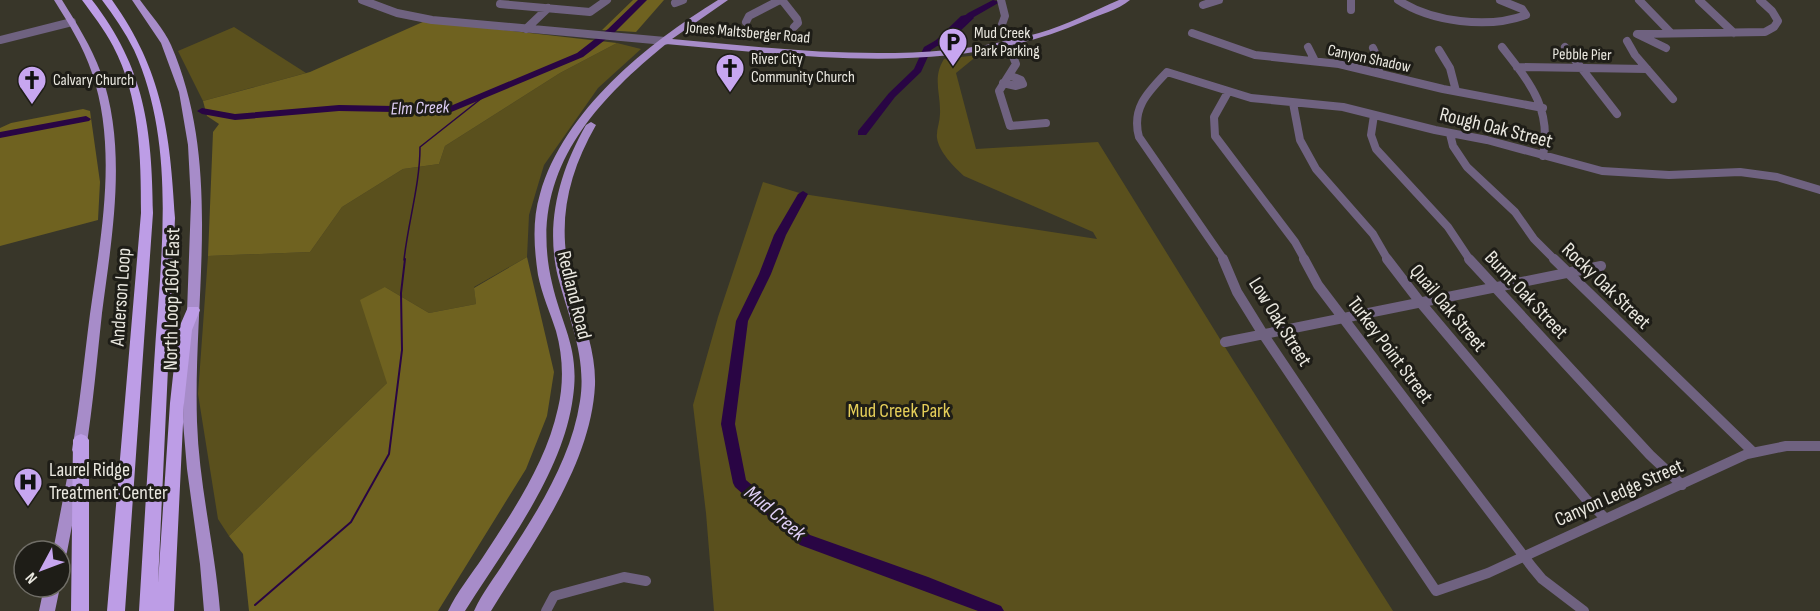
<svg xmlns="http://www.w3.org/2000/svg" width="1820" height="611" font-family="'Sofia Sans Condensed',sans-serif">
  <rect width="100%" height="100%" fill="#383629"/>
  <!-- green -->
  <path fill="#5a501d" d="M234,27L306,73L203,101L178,51Z
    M617,43L641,49L598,88L544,165L529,215L527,257L474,287L476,304L429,313L385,287L387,383L229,536L218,519L198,394L208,256L310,252L342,207L403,169L439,164L445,146L560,73Z
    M978,55L956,73L976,149L1098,142L1233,360L1393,611H714L706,513L693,405L718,317L763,182L803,194L1097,239L1093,232L964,176C954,167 939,152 937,138C936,130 940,122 940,114C941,94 932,78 944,59Z"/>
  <!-- forest -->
  <path fill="#6f6220" d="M633,0H664L636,32L602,30Z
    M425,21L617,43L560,73L445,146L439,164L403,169L342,207L310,252L208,256L213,132L219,124L207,116L203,101L310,72Z
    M83,109L90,111L100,182L98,220L0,246V128L11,123Z
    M527,257L554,372L547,416L526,469L438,611H249L243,554L229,536L387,383L360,300L385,287L429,313L476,304L474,288Z"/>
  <!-- water -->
  <path fill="#290544" d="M970,14L974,18L955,36L940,46L931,45L961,16Z"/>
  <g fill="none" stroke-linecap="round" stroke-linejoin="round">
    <!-- stream-far1 -->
    <path stroke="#290544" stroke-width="1.5" d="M404,260C408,222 420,185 420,147L487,94"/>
    <!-- stream -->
    <path stroke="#290544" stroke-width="2" d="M255,605L351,522L389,454L402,350L401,293L405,259"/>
    <!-- river -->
    <path fill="#290544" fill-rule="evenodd" d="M638,0H647L614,33L583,57L449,113L339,111L235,120L202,114L197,111L202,108L235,114L339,105L448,107L577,53L608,29Z
      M993,0L1000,2L974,17L963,27H957V23L968,13Z
      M947,34L951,37L931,50L921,72L895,97L866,135H858V131L889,93L914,69L924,47Z
      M86,116L91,119L89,121L0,138V132Z
      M803,191L808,194L786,235L771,274L748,321L735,424L746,480L810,535L928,577L1001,606L1004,611H978L800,545L735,487L733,483L721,424L736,321L759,274L774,235L798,194Z"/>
    <!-- minor-far1 -->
    <path stroke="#6f6280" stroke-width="8" d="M362,0L397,13L432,20L665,41
      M782,0L797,19L798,23L794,27
      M1001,0L1005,16L1001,27L1016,64L999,91L1010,126L1046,123
      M1351,0V10
      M1398,0C1431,22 1488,29 1526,15L1522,9L1500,0
      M1639,0L1670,32
      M1699,0L1734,33
      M675,3L683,0
      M500,4L590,12L607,0
      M1203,5L1219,0
      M746,22L749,16L780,0
      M526,29L548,8
      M1192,33L1255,55L1339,64L1443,89L1543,108
      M0,40L72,22
      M1627,41L1635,55L1673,99
      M1308,47L1315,61
      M1502,47C1530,83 1552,108 1543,156
      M1565,47L1617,114
      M1373,48L1380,64L1379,73
      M1666,48L1637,34L1765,32L1774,27L1778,21L1772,11L1760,0
      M1439,50L1450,68L1456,91
      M1517,67L1647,69
      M1003,83L1016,86L1023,84L1021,80L1009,75
      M1228,92L1214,117L1215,136L1295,242L1305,260
      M1293,103L1300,140L1316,169L1373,234L1388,260
      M1374,115L1371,135L1376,149L1448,227L1470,260
      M1450,134L1453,146L1467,167L1515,212L1534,239L1555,260
      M1224,260L1139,137C1131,108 1148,92 1167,72L1251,98L1343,107L1435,130L1487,140L1602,171L1669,175L1740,172L1777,177L1820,190"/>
    <!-- minor -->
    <path stroke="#6f6280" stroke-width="10" d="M1223,259L1237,292L1263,334L1436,591L1488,573L1747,454L1786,446H1820
      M1304,259L1318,285L1532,567L1542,579L1584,611
      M1387,259L1420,302L1586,499L1605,518
      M1469,259L1650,455L1682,485
      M1554,259L1753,452
      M1225,342L1601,266
      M546,611L554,596L624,577L646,581"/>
    <!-- major -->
    <path fill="#a78cc9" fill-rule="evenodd" d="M54,0H62C77,24 91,46 101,73C128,149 112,236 102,313C97,359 93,405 86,450L84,454L79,456L74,454L72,450C80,405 84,359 90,314C101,236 118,149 92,73C83,46 69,24 54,0Z
      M132,0H140C150,14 164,29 171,45C223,165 193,296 197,422C199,485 215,548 220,611H204L200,564L187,469L183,422L191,202L188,145L179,92L161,43Z
      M718,0H728L672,39C794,50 919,67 1039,33C1067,25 1093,11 1119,0H1130C1118,10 1099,15 1085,21C953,79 805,56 666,44C590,106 527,177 552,283C562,327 580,348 573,397C563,474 505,547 465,611H448C457,592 471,575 483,557C513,511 546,463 558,408C564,383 563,356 556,331C550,312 542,295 538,275C534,248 532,220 540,194C564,110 647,44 718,0Z
      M591,122L596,125C564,181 555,234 576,296C585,325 596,354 595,385C591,466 532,544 491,611H474C482,593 495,577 505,561C537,512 571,460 580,401C587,357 569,319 558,277C545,224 559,172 586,125Z
      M75,467L80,469L82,473L67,552L65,557L60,559V551H53L68,473L70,469Z
      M44,587H60L55,611H39Z"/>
    <!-- highway -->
    <path fill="#bd9de6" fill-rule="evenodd" d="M82,0H92C145,68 152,129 153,213L125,611H107L141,213C141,157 140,97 113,46C104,29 93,15 82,0Z
      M102,0H112C163,71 170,133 175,218L158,583L170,403L178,330L188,307H198L200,310L192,330L184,403L174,611H139C144,529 149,447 154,365C160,262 178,147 134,50C125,32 114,16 102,0Z
      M81,434L86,436L89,440V611H71L73,440L76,436Z"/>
  </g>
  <!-- icons -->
  <defs>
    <g id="parking-pin" transform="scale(1.5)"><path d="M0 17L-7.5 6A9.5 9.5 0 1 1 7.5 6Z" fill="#c7a6f0" stroke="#1e1d17"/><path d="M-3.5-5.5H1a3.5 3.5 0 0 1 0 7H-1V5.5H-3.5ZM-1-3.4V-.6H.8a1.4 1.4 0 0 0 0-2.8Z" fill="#111"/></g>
    <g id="church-pin" transform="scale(1.5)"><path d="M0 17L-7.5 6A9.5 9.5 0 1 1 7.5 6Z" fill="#c7a6f0" stroke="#1e1d17"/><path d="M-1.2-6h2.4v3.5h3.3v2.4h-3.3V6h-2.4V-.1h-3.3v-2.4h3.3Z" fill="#111"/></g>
    <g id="hospital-pin" transform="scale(1.5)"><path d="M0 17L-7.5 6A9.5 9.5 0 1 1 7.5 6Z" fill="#c7a6f0" stroke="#1e1d17"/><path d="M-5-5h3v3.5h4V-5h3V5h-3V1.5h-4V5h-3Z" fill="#111"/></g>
  </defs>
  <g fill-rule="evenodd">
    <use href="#parking-pin" x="953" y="42"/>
    <use href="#church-pin" x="730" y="68"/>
    <use href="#church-pin" x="32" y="80"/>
    <use href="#hospital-pin" x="28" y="482"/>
  </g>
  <g text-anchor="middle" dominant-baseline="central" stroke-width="6" stroke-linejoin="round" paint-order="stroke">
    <!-- far-street labels -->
    <g font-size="16" fill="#eae8e0" stroke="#1e1d17">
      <text transform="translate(748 33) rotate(5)">Jones Maltsberger Road</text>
      <text transform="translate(1582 55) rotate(1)">Pebble Pier</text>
      <text transform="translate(1369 59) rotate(12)">Canyon Shadow</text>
    </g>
    <!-- far-poi labels -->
    <g font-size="16" fill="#eae8e0" stroke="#1e1d17" text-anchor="start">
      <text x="974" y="33">Mud Creek<tspan x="974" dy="18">Park Parking</tspan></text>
      <text x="751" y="59">River City<tspan x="751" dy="18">Community Church</tspan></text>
      <text x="53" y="80">Calvary Church</text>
    </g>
    <!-- far-water labels -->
    <g font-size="18" font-style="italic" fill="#dfcff6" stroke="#1e1d17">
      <text transform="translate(420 108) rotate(-2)">Elm Creek</text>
    </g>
    <!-- street labels -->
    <g font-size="20" fill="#eae8e0" stroke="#1e1d17">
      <text transform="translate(1496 128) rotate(14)">Rough Oak Street</text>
      <text transform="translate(1606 286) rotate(44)">Rocky Oak Street</text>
      <text transform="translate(574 295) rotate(76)">Redland Road</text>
      <text transform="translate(1526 295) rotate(47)">Burnt Oak Street</text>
      <text transform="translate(121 297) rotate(-86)">Anderson Loop</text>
      <text transform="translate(172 299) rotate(-89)">North Loop 1604 East</text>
      <text transform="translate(1448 308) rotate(50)">Quail Oak Street</text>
      <text transform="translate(1280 322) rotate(58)">Low Oak Street</text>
      <text transform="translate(1390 350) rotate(53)">Turkey Point Street</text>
      <text transform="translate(1619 493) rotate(-24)">Canyon Ledge Street</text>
    </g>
    <!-- park labels -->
    <g font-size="20" fill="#e5ce59" stroke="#1e1d17">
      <text x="899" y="411">Mud Creek Park</text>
    </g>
    <!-- poi labels -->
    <g font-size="20" fill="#eae8e0" stroke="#1e1d17" text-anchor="start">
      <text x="49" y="470">Laurel Ridge<tspan x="49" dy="23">Treatment Center</tspan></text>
    </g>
    <!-- water labels -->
    <g font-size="21" font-style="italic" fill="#dfcff6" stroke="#1e1d17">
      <text transform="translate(775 513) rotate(40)">Mud Creek</text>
    </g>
  </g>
  <!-- north arrow -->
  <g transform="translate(42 569) rotate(229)"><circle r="28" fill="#1e1d17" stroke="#706e67" stroke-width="1.5"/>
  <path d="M0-4.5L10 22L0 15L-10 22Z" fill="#c7a6f0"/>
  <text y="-9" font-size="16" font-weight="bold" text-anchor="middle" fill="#eae8e0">N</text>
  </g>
</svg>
